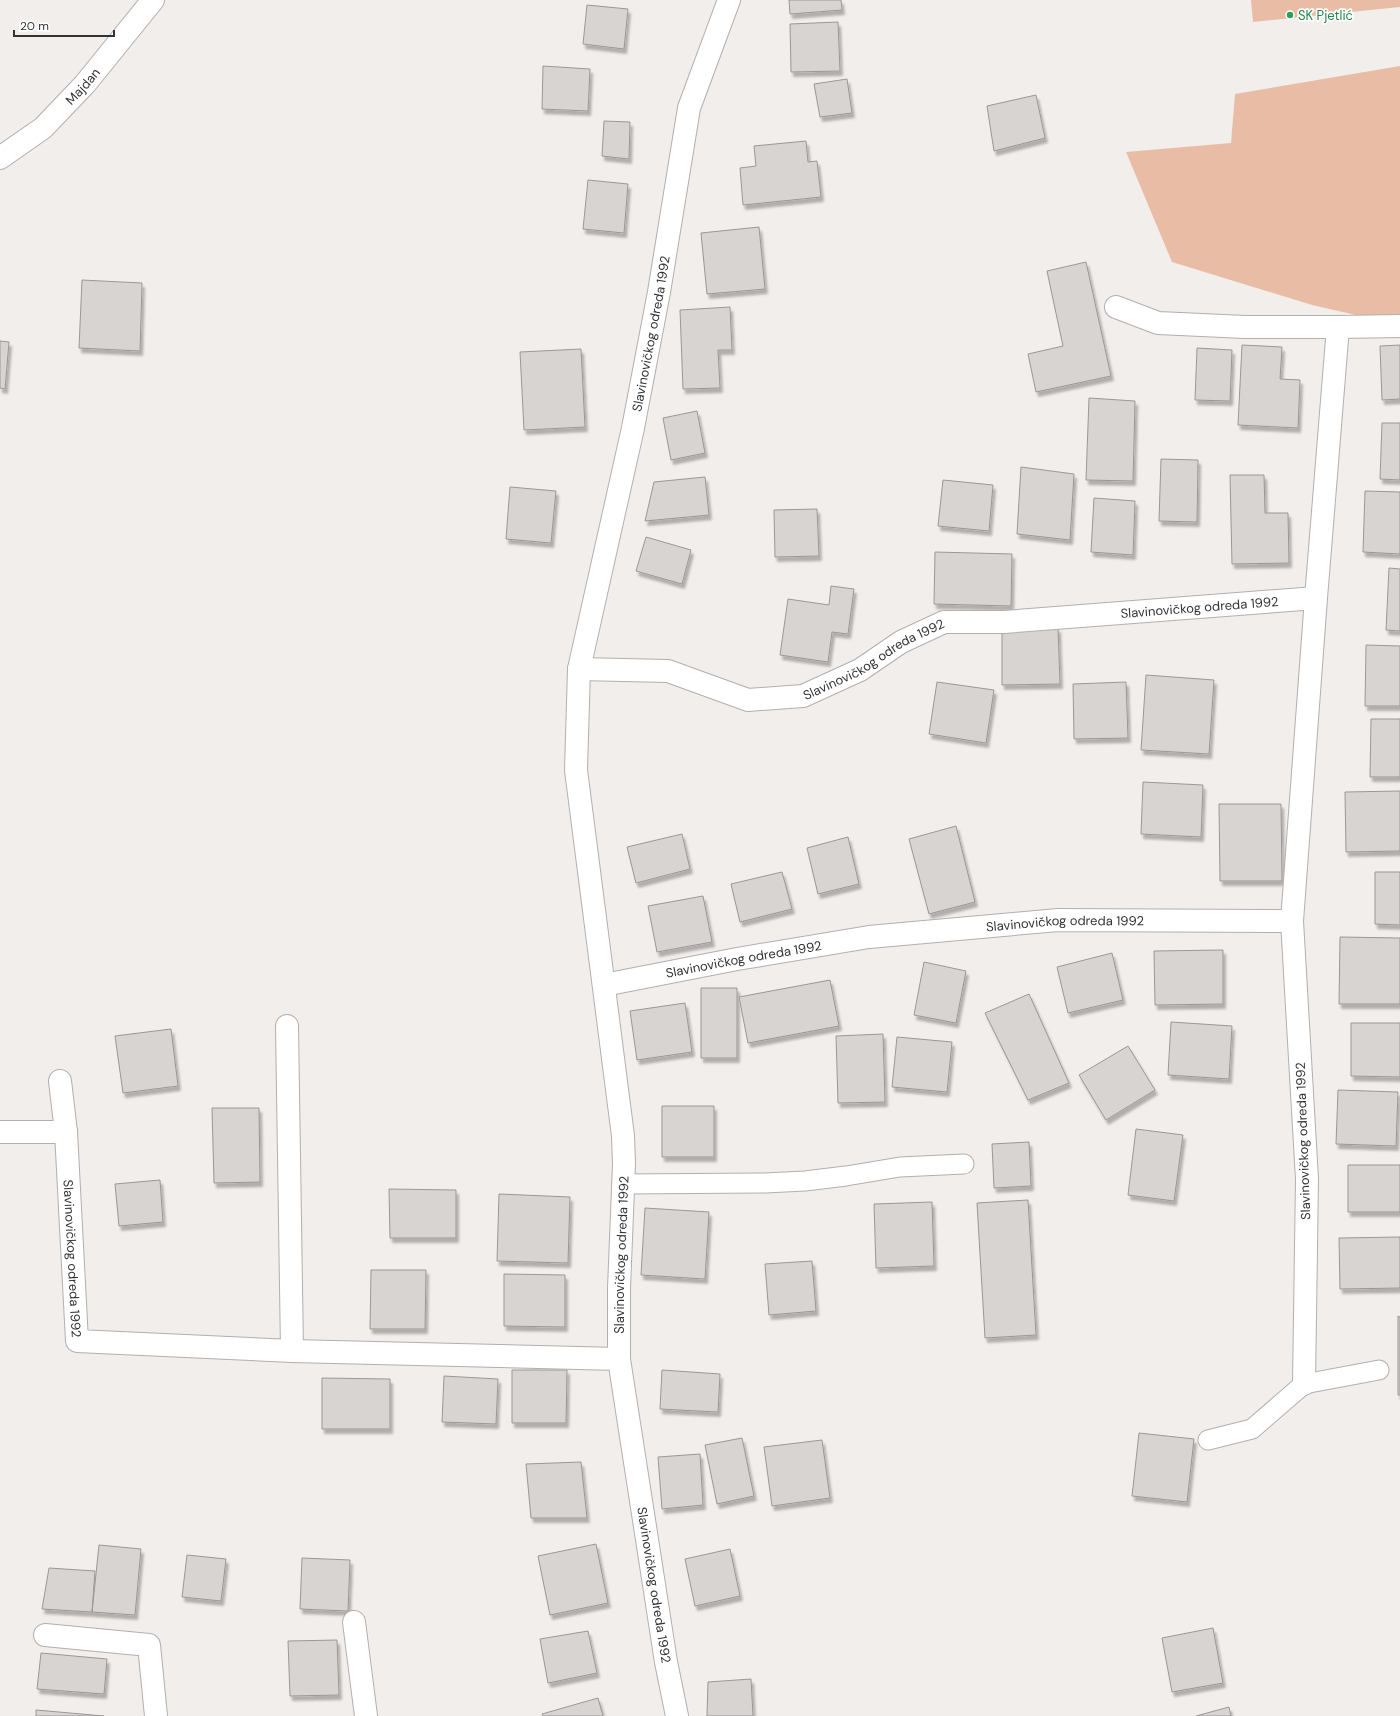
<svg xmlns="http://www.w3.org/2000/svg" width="1400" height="1716" font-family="'DM Sans',sans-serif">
  <defs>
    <filter id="shadow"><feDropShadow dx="2.5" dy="4.5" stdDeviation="1" flood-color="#0004"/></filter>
  </defs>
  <rect width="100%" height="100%" fill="#f2eeec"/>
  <!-- green -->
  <path fill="#e9bda5" d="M1251,0H1400V7L1253,22Z
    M1400,66V325L1312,305L1172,262L1126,152L1231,143L1235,94Z"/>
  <!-- building -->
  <path fill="#d8d4d2" stroke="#9b9796" filter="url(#shadow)" d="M789,0H841L842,10L790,14Z
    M587,5L628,9L624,49L583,44Z
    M838,22L840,71L791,72L790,24Z
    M543,66L590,69L588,111L542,109Z
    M847,79L852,113L820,117L814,84Z
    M1036,95L1045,138L994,151L987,106Z
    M604,121L630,122L629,159L602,156Z
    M806,141L808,162L817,161L821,197L743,205L740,168L756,166L754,146Z
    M588,180L628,184L624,233L583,229Z
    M759,227L765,289L707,294L701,233Z
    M1086,262L1111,376L1036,392L1028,354L1063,346L1047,271Z
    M82,280L142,283L140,351L79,348Z
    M730,307L732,350H718L720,388L683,389L680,310Z
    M0,341L9,342L5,389L0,388Z
    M1242,345L1282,347L1280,379L1300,380L1298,428L1238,425Z
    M1400,345V399L1382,400L1380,346Z
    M1197,348L1232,350L1230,401L1195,400Z
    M581,349L585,427L524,430L520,352Z
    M1089,398L1135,401L1133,481L1086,480Z
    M697,411L705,453L671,460L663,418Z
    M1382,423H1400V480L1380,479Z
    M1161,459L1198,460L1197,522L1159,521Z
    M1021,467L1074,474L1070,540L1017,534Z
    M1230,475H1264L1265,513H1288L1289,563L1232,564Z
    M705,477L709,515L645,521L654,482Z
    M943,480L993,485L989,531L938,526Z
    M510,487L556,491L551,543L506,539Z
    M1365,491L1400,492V554L1363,552Z
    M1094,498L1135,501L1133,555L1091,552Z
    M817,509L819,556L775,557L774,510Z
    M646,537L691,550L682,584L636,571Z
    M935,552L1012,554L1011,606L934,604Z
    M1389,568L1400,569V631L1386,630Z
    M831,586L854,589L848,634L832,632L828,662L780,655L788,599L829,605Z
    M1058,628L1060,684L1002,685V629Z
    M1366,645L1400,646V706H1365Z
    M1146,675L1214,680L1209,754L1141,750Z
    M937,682L994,690L986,743L929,734Z
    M1126,682L1128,738L1074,739L1073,684Z
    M1371,719H1400V777H1370Z
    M1143,782L1203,785L1201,837L1141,834Z
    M1400,791V851L1346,852L1345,792Z
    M1219,804H1281L1282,881H1220Z
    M956,826L975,902L929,914L909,839Z
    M682,834L690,869L636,883L627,847Z
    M848,837L859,884L818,894L807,848Z
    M782,872L792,909L740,922L731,884Z
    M1375,872H1400V925L1375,924Z
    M703,896L712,942L657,952L648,906Z
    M1340,937L1400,938V1004H1339Z
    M1223,950V1004L1155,1005L1154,951Z
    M1112,953L1123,1000L1068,1013L1057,967Z
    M924,962L966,971L956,1023L914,1015Z
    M830,980L839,1026L748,1043L739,997Z
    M701,988H737V1058H701Z
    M1029,994L1069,1083L1028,1100L985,1013Z
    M685,1003L692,1052L637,1060L630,1011Z
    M1171,1022L1232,1026L1229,1079L1168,1075Z
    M1351,1023H1400V1077L1351,1076Z
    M171,1029L178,1086L123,1093L115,1036Z
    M883,1034L885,1102L838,1103L836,1036Z
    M897,1037L952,1042L947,1092L892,1087Z
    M1128,1046L1155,1090L1106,1120L1079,1075Z
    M1338,1090L1398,1092L1396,1146L1336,1144Z
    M662,1106H714V1157H662Z
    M212,1108H259L260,1182L214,1183Z
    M1136,1129L1183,1135L1174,1201L1128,1195Z
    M1029,1142L1031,1186L994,1188L992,1144Z
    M1348,1165H1400V1212H1348Z
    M160,1180L163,1222L119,1226L115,1184Z
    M389,1189L456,1190V1238H390Z
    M499,1194L570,1197L568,1263L497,1261Z
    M1028,1200L1036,1335L985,1338L977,1203Z
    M932,1202L934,1266L876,1268L874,1204Z
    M645,1208L709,1212L705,1279L641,1275Z
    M1400,1237V1288L1340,1289L1339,1238Z
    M812,1261L816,1311L769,1315L765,1264Z
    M371,1270H426L425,1329H370Z
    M504,1274L565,1275V1327L504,1326Z
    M1398,1316L1400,1317V1395H1398Z
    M512,1370H567L566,1423H512Z
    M662,1370L720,1374L718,1412L660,1409Z
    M444,1376L498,1379L496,1424L442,1422Z
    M322,1378L390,1379V1429H322Z
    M1139,1433L1194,1439L1187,1502L1132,1496Z
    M742,1438L754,1496L717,1504L705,1445Z
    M822,1440L830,1498L772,1506L764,1447Z
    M700,1454L703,1505L662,1509L658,1457Z
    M581,1462L587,1518H531L526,1464Z
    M596,1544L608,1603L550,1615L538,1556Z
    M99,1545L141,1549L135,1615L92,1612Z
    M730,1549L740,1596L695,1606L685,1559Z
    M187,1555L226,1559L221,1601L182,1597Z
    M302,1558L350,1560L348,1611L300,1609Z
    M49,1568L95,1571L92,1612L42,1609Z
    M1213,1628L1223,1683L1172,1692L1162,1638Z
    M588,1631L597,1673L548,1683L540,1639Z
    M337,1640L339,1695L290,1696L288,1641Z
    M41,1653L107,1659L104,1694L37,1689Z
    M751,1679L753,1716H707L708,1682Z
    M598,1698L603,1716H543L542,1714Z
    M1229,1707L1231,1716H1196Z
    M36,1710L104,1716H36Z"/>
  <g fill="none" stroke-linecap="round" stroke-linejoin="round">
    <!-- lane casing -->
    <g stroke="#b3afad" stroke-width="21">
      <path id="lane" d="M622,1184L765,1183L805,1181L846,1176L900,1167L964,1164
        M1208,1440L1252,1429L1304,1384L1379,1370"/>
    </g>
    <!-- street casing -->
    <g stroke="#b3afad" stroke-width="24">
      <g id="street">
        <path id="s1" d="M0,158L43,128L85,84L153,0"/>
        <path d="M1116,307L1158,323L1245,327H1338"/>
        <path id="s2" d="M579,669L668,671L748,700L803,696L860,670L901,642L944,622H1004L1316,598"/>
        <path id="s3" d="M604,985L737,959L869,937L1058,920L1292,921"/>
        <path d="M287,1026L292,1351"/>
        <path id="s4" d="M60,1081L66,1132L77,1341L292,1351L619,1359"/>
        <path d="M0,1132H66"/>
        <path d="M1304,1384L1307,1179L1292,921L1316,598L1338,327L1400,326"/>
        <path d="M354,1622L366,1716"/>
        <path d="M45,1635L149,1645L156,1716"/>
        <path id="s5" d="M677,1716L666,1662L619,1359V1288L624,1164L623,1136L576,770L579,669L633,428L659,292L689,108L729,0"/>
      </g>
    </g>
    <!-- lane -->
    <use href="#lane" stroke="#fff" stroke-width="19"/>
    <!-- street -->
    <use href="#street" stroke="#fff" stroke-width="22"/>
  </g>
  <!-- markers -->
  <circle fill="#2e9e5b" stroke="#fff" stroke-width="1.5" cx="1290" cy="15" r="4"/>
  <g text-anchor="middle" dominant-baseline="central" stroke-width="3.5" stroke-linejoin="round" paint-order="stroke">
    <!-- leisure labels -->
    <g font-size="13" fill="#27864d" stroke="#fff" text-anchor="start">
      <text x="1298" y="15">SK Pjetlić</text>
    </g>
    <!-- street labels -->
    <g font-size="13" fill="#343332" stroke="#fff">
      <text stroke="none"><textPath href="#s1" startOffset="110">Majdan</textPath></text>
      <text stroke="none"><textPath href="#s5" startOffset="1398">Slavinovičkog odreda 1992</textPath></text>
      <text stroke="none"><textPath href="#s2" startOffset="645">Slavinovičkog odreda 1992</textPath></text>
      <text stroke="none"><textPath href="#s2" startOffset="309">Slavinovičkog odreda 1992</textPath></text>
      <text stroke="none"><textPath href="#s3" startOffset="466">Slavinovičkog odreda 1992</textPath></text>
      <text stroke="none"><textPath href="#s3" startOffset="142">Slavinovičkog odreda 1992</textPath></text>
      <text transform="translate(1303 1141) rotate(-92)">Slavinovičkog odreda 1992</text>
      <text stroke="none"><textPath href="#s5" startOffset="466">Slavinovičkog odreda 1992</textPath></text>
      <text stroke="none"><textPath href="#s4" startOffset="178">Slavinovičkog odreda 1992</textPath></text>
      <text transform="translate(654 1585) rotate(81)">Slavinovičkog odreda 1992</text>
    </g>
  </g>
  <!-- scale -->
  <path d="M14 30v6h100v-6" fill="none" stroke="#343332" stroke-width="2"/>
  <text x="20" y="30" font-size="12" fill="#343332" stroke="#ffffff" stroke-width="3" paint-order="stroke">20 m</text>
</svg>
